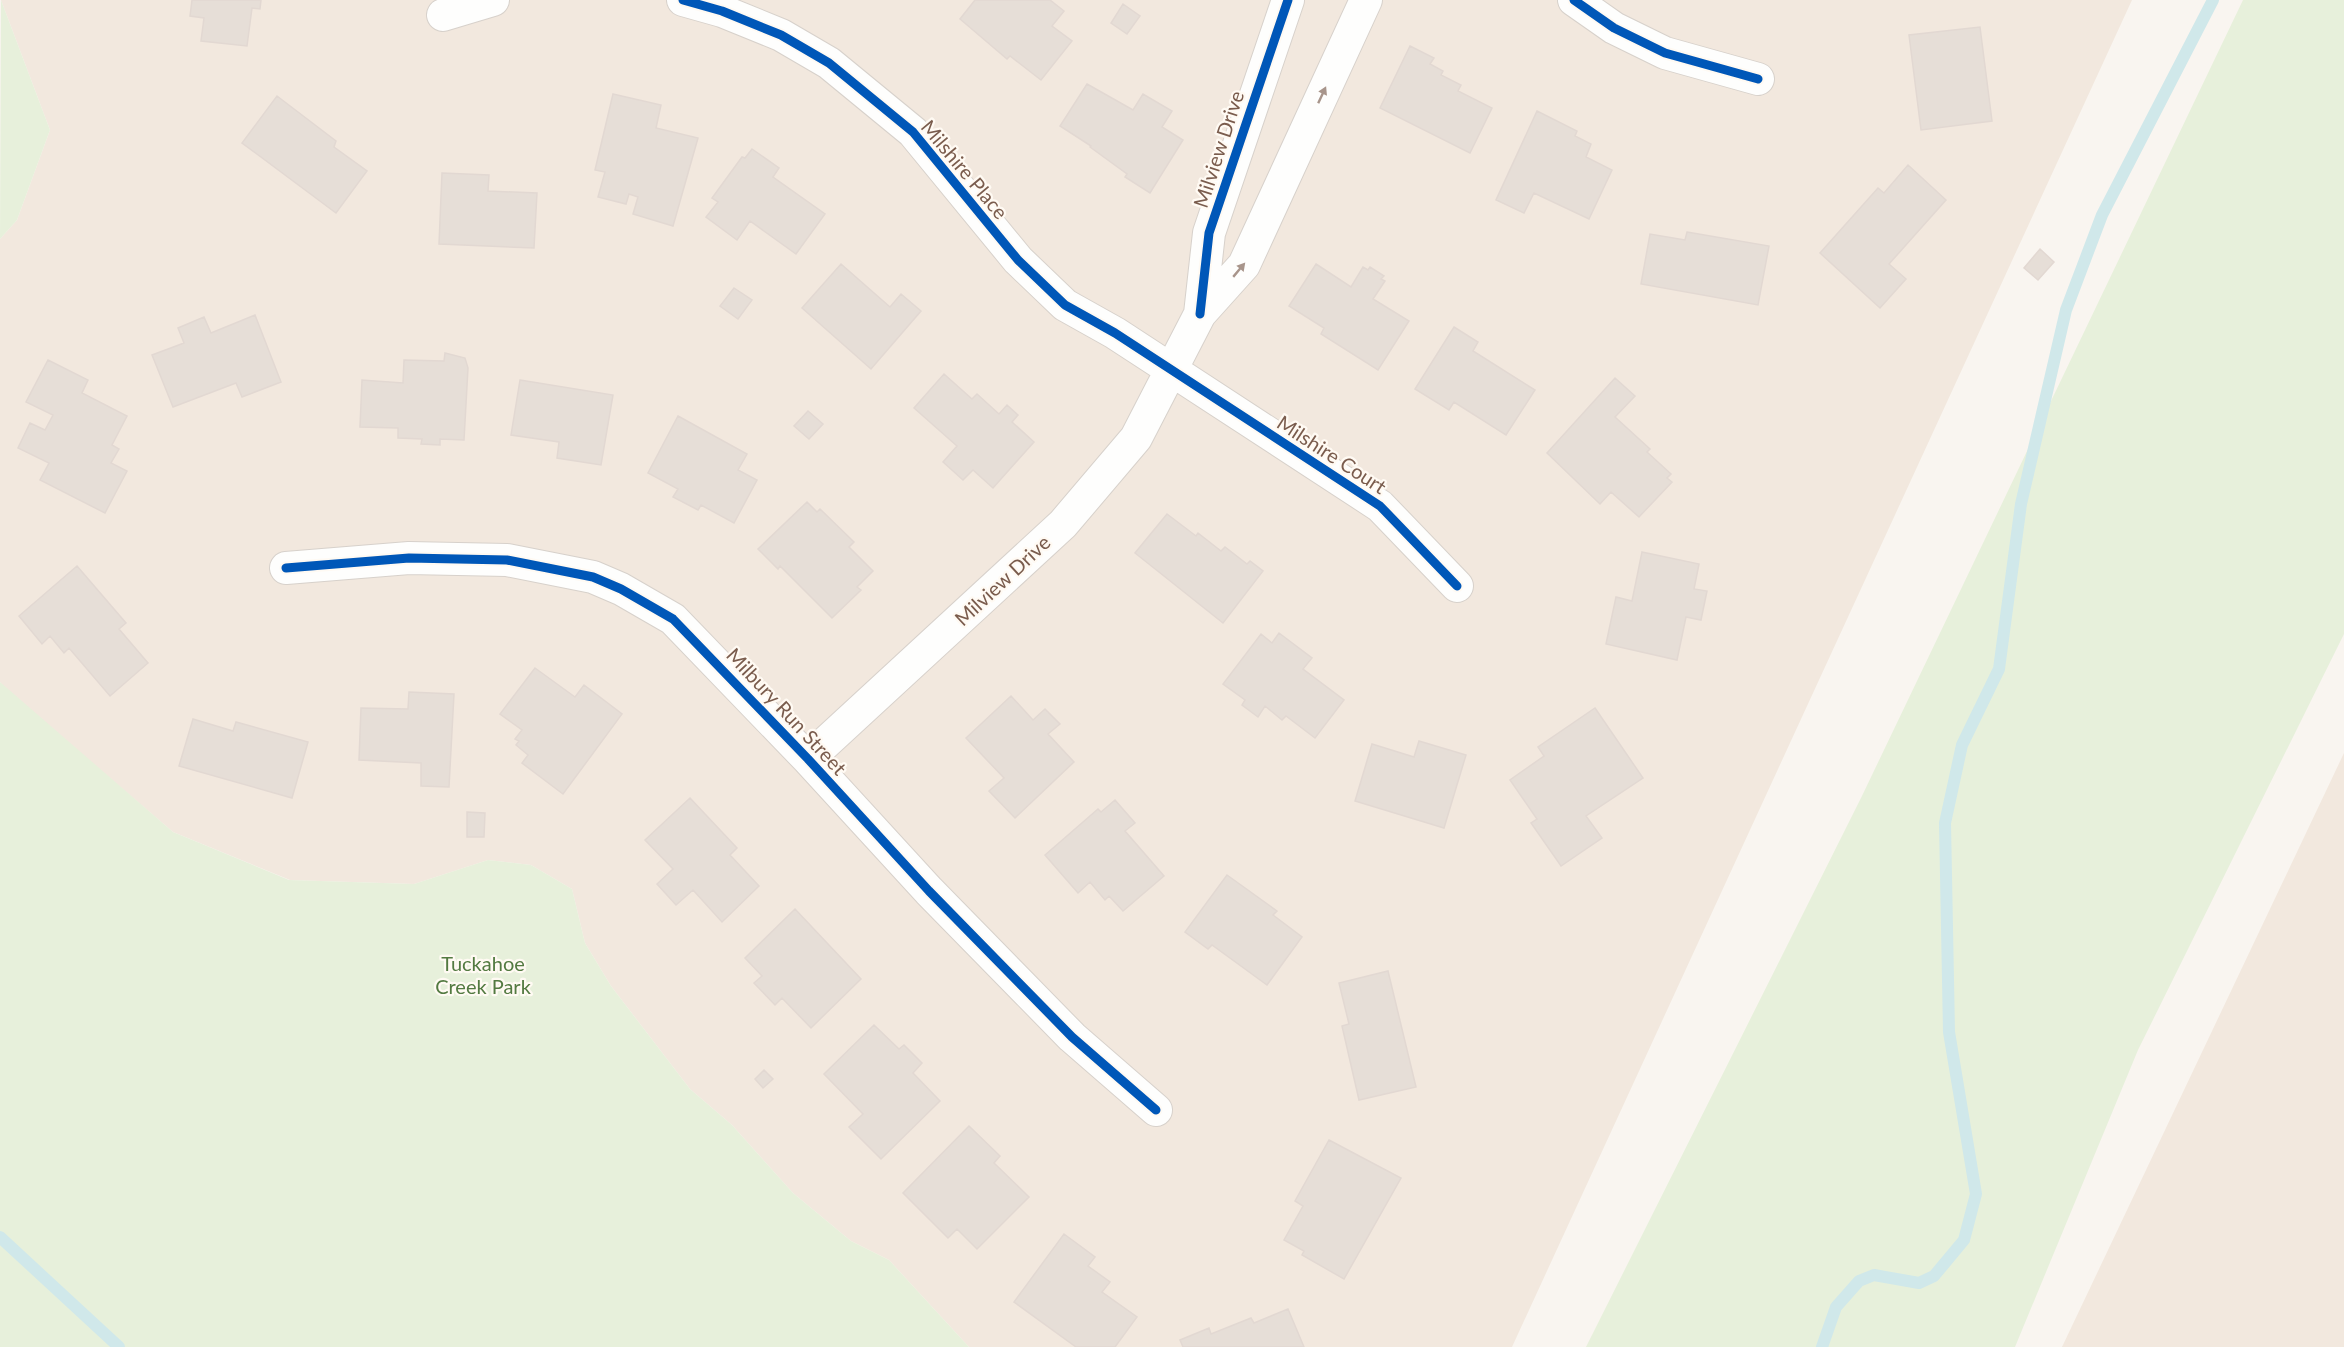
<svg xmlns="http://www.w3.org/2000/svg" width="2344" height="1347" font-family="Lato,sans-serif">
  <rect width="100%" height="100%" fill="#f9f5f0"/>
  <!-- residential -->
  <path fill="#f2e8de" d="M1,0H2132L1512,1347H969L889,1260L851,1241L793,1193L732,1125L690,1089L611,986L585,943L572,889L531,865L488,860L414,884L290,880L173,832L7,690L0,682V239L17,220L50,130Z
    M2344,753V1347H2062Z"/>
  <!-- green -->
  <path fill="#e7f0db" d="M1,0L50,130L17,220L0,239Z
    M2243,0H2344V634L2138,1050L2015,1347H1586L1861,798Z
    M0,682L173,832L289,880L414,884L488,860L531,865L572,889L585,943L611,986L690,1089L732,1125L793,1193L851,1241L889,1260L969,1347H0Z"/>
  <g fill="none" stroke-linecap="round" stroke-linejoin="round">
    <!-- stream -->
    <path stroke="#d0e8ea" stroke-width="12" d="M0,1237L119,1347
      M1822,1347L1836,1307L1859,1281L1874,1275L1919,1283L1934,1276L1964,1240L1976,1194L1949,1032L1945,823L1962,745L1999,669L2021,504L2066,310L2102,215L2213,0"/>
  </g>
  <!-- building -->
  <path fill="#e6ded7" stroke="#e2d8d2" stroke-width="1.5" d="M192,0H261L260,9L252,8L247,46L201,41L204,18L190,16Z
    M975,0H1050L1064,11L1052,26L1072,41L1041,80L1010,56L1007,59L960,19Z
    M1123,4L1140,16L1127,34L1111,23Z
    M1980,27L1992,121L1921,130L1909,35Z
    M1410,46L1434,58L1430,64L1443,71L1441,75L1461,85L1458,91L1492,108L1470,153L1380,108Z
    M1087,84L1133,110L1143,94L1172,111L1162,127L1183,140L1150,193L1125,177L1127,174L1090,147L1091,146L1060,126Z
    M613,94L661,105L656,128L698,138L673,226L633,214L638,197L629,194L626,204L598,197L605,172L595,170Z
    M277,96L336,141L334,147L367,171L336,213L242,143Z
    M1537,111L1577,131L1575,136L1591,144L1586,157L1612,170L1589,219L1534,193L1524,213L1496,200Z
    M752,149L779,168L773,177L825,214L796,254L750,221L737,240L706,217L718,202L712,198L742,157L745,158Z
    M1908,165L1946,200L1889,264L1906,279L1880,308L1820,253L1878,188L1884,193Z
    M442,173L489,175L488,191L537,193L534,248L439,244Z
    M1687,232L1769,246L1758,305L1641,284L1650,234L1685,240Z
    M2040,249L2054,262L2038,280L2024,268Z
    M841,264L890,307L901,294L921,311L871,369L802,308Z
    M1316,264L1351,287L1363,267L1368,270L1370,267L1384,276L1381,279L1385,281L1373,299L1409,321L1378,370L1321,334L1324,328L1289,306Z
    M734,288L752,300L738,319L720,306Z
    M255,315L281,382L242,397L236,383L173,407L152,355L184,343L178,328L204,317L211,333Z
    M1454,327L1478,342L1473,351L1535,390L1506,435L1454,402L1449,410L1415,389Z
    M445,353L465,358L468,368L464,440L440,439V445L421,444L422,439L398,438V428L360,427L362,380L403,383L404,360L444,361Z
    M48,360L88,380L82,393L127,416L112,445L119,449L111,463L127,471L105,513L40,480L49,463L18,448L30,423L45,430L53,415L26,402Z
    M944,374L972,399L977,394L999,414L1007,405L1018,415L1012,422L1034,442L993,488L973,470L963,480L943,462L957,446L914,408Z
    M1615,378L1635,396L1615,417L1650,449L1647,452L1671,474L1667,478L1672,482L1639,517L1611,492L1600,504L1547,453Z
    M520,380L613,395L601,465L557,458L559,442L511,435Z
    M808,411L823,424L809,439L794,426Z
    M678,416L747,454L738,470L757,480L734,523L701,505L698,510L673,497L678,489L648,473Z
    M807,502L817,512L820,509L854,542L849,547L873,571L857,587L861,590L832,618L780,566L778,569L758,549Z
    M1167,514L1196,536L1198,533L1221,551L1225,547L1247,564L1250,561L1263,571L1223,623L1135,553Z
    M1642,552L1699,564L1694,589L1707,591L1701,620L1686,617L1677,660L1606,644L1616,597L1632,601Z
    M77,566L126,623L119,629L148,663L110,696L69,648L64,653L50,636L42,644L19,616Z
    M1279,633L1312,658L1303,669L1344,700L1315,738L1286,716L1282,720L1265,706L1258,717L1242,705L1245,700L1223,684L1261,634L1272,643Z
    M535,668L575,697L584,685L622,714L563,794L522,763L528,755L516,745L519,741L515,739L522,730L500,714Z
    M409,692L454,694L449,787L421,786V763L359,760L361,708L408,709Z
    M1011,696L1033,720L1045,709L1060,724L1048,734L1074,762L1015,818L989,791L1004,778L966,738Z
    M1595,708L1643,778L1586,816L1602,838L1561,866L1531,823L1537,819L1510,780L1544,756L1538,747Z
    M193,719L233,731L236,722L308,742L292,798L179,766Z
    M1419,741L1466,755L1444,828L1355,801L1372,744L1414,757Z
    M690,798L737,848L730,855L759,886L722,922L693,890L676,905L657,884L673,869L645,840Z
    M1115,800L1135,823L1125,831L1164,876L1123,911L1109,896L1105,900L1090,882L1078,893L1045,855L1098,809L1101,812Z
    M467,812L485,813L484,837H467Z
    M1227,875L1277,911L1273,915L1302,937L1267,985L1212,945L1208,949L1185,932Z
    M795,909L861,979L811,1028L782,998L775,1005L754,983L762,976L745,958Z
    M1388,971L1416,1087L1359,1100L1342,1026L1349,1024L1339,983Z
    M874,1025L899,1049L904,1045L922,1063L913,1073L940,1101L881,1159L849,1127L863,1114L824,1074Z
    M764,1070L773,1079L763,1088L755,1079Z
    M969,1126L1000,1156L994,1163L1029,1197L977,1249L957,1229L948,1238L903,1193Z
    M1329,1140L1401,1178L1344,1279L1302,1255L1304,1251L1284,1240L1303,1206L1295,1201Z
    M1064,1234L1095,1257L1088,1266L1110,1282L1102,1292L1137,1317L1115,1347H1076L1014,1302Z
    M1288,1309L1304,1347H1183L1180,1340L1209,1328L1211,1334L1251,1318L1254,1323Z"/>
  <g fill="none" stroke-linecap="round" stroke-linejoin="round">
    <!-- street casing -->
    <g stroke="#d7d1cb" stroke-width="34">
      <path id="street" d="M683,0L722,11L781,35L829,63L913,132L1018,260L1065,305L1115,333L1380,506L1457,586
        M1574,0L1614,28L1665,53L1758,79
        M443,15L493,0
        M1200,314L1209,233L1288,0
        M286,568L409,558L507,560L593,577L621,589L673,619L808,759L929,891L1072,1037L1156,1110
        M808,759L1063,524L1136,438L1200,314L1244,265L1366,0"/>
    </g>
    <!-- street -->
    <use href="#street" stroke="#fefefd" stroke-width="32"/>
    <!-- cycleway casing -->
    <g stroke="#fffaf3" stroke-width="13">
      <path id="cycleway" d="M683,0L722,11L781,35L829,63L913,132L1018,260L1065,305L1115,333L1380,506L1457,586
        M1574,0L1614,28L1665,53L1758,79
        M1200,314L1209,233L1288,0
        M286,568L409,558L507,560L593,577L621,589L673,619L808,759L929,891L1072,1037L1156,1110"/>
    </g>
    <!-- cycleway -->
    <use href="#cycleway" stroke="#0057b8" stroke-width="9"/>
  </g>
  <!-- one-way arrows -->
  <defs><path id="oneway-solid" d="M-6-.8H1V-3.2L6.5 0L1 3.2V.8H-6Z" transform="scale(1.5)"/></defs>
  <g fill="#a8958b">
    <use href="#oneway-solid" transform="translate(1322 95) rotate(-65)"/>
    <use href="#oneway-solid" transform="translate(1239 270) rotate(-50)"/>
  </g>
  <g text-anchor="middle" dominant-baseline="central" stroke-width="4.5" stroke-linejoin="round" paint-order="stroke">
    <!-- street labels -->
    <g font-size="20" fill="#7a5c4d" stroke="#fffaf3">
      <text transform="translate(1218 149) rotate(-72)">Milview Drive</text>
      <text transform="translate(965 169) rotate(50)">Milshire Place</text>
      <text transform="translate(1332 454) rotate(33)">Milshire Court</text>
      <text transform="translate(1002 580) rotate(-43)">Milview Drive</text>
      <text transform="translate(787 711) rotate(47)">Milbury Run Street</text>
    </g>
    <!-- park labels -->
    <g font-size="20" fill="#537a41" stroke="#fffaf3">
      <text x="483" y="963">Tuckahoe<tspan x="483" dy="23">Creek Park</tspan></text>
    </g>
  </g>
</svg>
